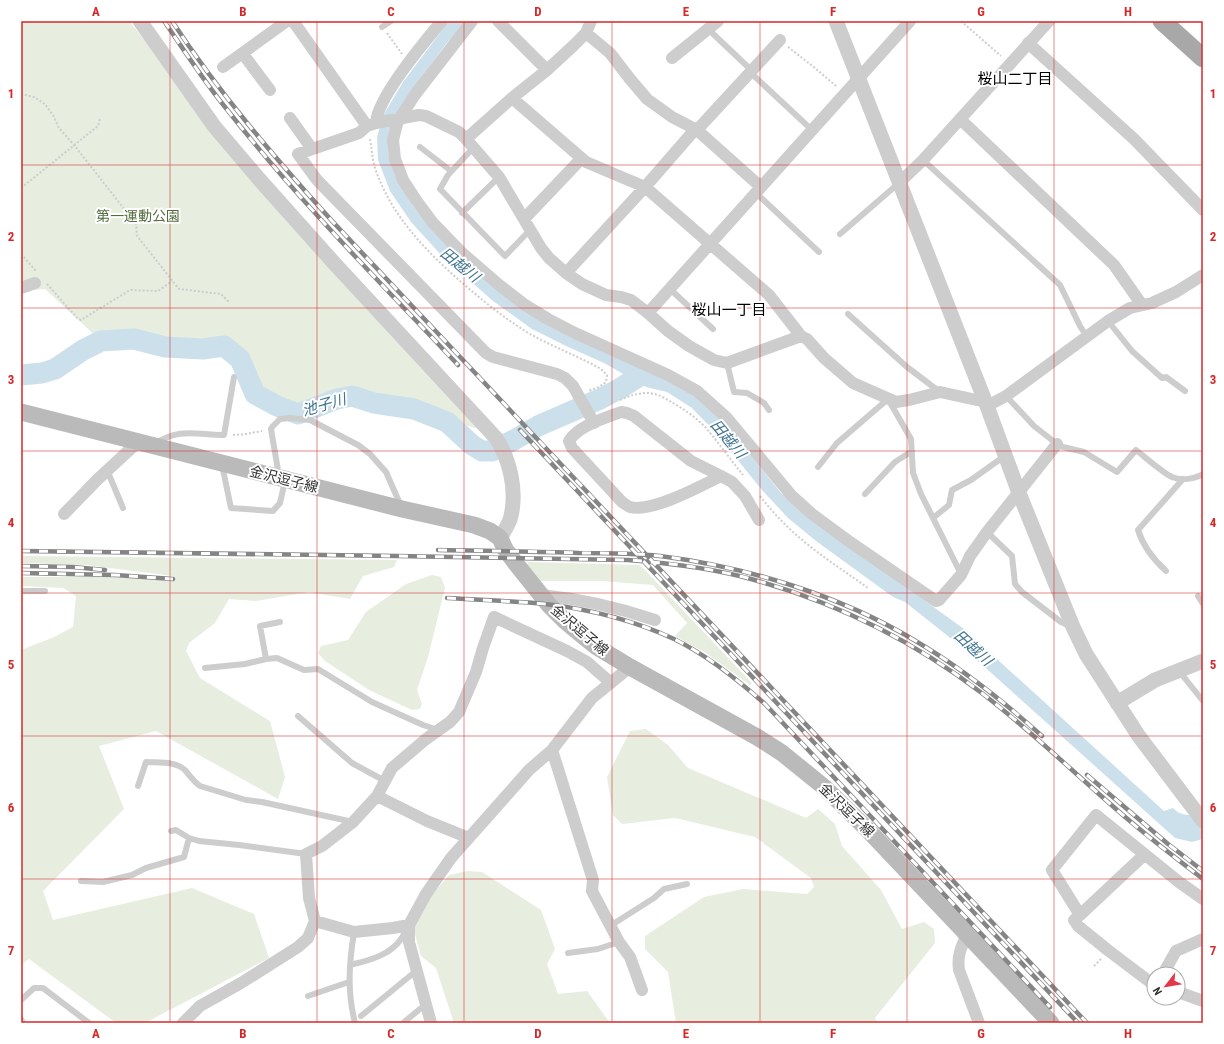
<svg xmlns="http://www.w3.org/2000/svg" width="1224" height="1044" font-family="'Roboto Condensed','Noto Sans JP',sans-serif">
  <rect width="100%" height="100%" fill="#fff"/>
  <!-- green -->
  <path fill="#e7eddf" d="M21,21H129L227,142L491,432L352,396L298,414L255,394L240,359L224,346L101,341L45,289L21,291Z
    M21,556L397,560L394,567L363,576L350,599L309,592L256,601L229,599L215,623L189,643L186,651L200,678L270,721L285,777L278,799L156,731L99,746L124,809L43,891L53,920L192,888L254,914L269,958L145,1023H116L29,959L21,965V650L52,638L73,627L76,596L63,588L21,586V577H113L173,581V576L86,565L21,563Z
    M528,562L640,565L752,683L750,685L706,653L675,636L687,623L653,585L602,581H536L520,564H528Z
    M432,575L441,577L445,588L428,657L417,690L422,704L420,709L412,710L369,690L325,661L318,653L321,646L348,640L366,612L406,584Z
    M646,729L668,745L688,768L806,818L818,809L835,824L842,846L881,890L902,929L924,922L934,929L935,943L875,1018L878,1023H676L668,972L645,949V936L704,897L743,889L807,894L814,887L811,878L755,837L675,818L622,824L613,815L607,777L630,731Z
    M468,871L482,872L541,910L555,949L547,964L558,994L587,991L610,1023H454L436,968L421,956L413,927L430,897L449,875Z"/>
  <!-- water -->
  <path fill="#cce0ec" d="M449,21H466L446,44L409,94L398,112L389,132L388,152L395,176L412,205L430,228L498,291L688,392L703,402L721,419L781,493L906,587L964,629L1164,811L1173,808C1181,817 1192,815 1203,815V839L1192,842L1175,838L968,652L905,602L893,597L816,541L788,518L762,490L715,432L692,408L667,392L646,387L604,363L566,346L532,329L493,301L443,257L411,222L390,191L378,160L377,137L384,114L403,82Z"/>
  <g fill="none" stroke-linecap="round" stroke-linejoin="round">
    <!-- river -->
    <path stroke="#cce0ec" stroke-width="21" d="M21,375L42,373L55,369L83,350L101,341L134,339L165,347L203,349L224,346L240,359L255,394L277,406L298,414L337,399L352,396L374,403L414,409L447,422L472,445L482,451H492L514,440L538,426L600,399L619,389L638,377"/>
    <!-- path -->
    <path stroke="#cdcdcd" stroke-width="2" stroke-dasharray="2 2" stroke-linecap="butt" d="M961,21L1001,56
      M387,33L402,54
      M788,47L815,68L836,86
      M21,94L34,97L45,104L53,115L59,128L74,145L136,224L137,236L179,289L221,294L230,303
      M370,139C372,150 372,160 376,171C392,216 425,250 460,281C482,300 505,319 530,334C553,347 578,356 601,369L607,375L606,382L599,387L588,391
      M21,188L98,126L100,119
      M21,254L36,271
      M47,284L78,319L81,320L130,290L158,291L172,281
      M620,400C629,396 638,393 647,393C656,393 665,398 673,403C685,410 697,418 707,429C719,444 731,460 743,475
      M233,435L246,434L262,431
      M760,496C770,509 781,521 793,532C816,553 843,570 868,588
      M1094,966L1101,959"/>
    <!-- service -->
    <path stroke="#cdcdcd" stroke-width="6" d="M382,27L391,21
      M708,29L748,67L750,73L753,75L812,130
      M420,147L451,171
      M473,148L448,175L440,189L505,256L530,230
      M923,160L1060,285L1080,326L1087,337
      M756,193L819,252
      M462,213L499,177
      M840,234L899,183
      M670,289L713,329
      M848,314L907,367L940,392
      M1108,321L1132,351L1162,378L1166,377L1185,391
      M727,363L734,392L747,393L764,403L769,410
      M1006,396L1034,426L1057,444L1063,447L1084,452L1117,472L1136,450C1145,457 1163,473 1172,477C1181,481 1195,479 1203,474
      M155,444C178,427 198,435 224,435L234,377
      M222,465L231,508L273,511L280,503L285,481
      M818,467L837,443L888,399L911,439L913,473L921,494L961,574
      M107,470L123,508
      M279,476L271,429L273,426L280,419L290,418L310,420L358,445L370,454L386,472L401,506
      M865,494L895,462L912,451
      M933,518L949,505L952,490L971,480L1006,455
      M987,532L1012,556L1015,584L1022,592L1061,622L1070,626
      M1166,571C1154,560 1143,546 1138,530L1183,479
      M21,591H45
      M1198,596L1203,604
      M266,659L260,626L280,622
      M205,668L245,664L266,659L277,658L304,670L318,669L372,702L423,725L438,730
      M1179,671L1203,701
      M298,716L352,763L385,781
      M138,786L146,762C158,763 176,761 185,770C190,776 194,782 200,786L246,800L262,802L353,822
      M171,831L176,830L189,838L199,841L239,845L306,854
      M81,881L103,882L132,875L146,868L184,857L189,838
      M610,926L654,898L664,889L687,884
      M354,932C349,964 347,991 355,1023
      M568,953L598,949L619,942
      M354,964C371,960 391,954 401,939C403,936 405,932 407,928
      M308,996L349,982
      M21,1000L34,988H43L89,1023
      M361,1016L416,971
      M21,1019L23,1023
      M403,1023L426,1004"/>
    <!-- minor -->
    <path stroke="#cdcdcd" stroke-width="12" d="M293,21L367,126
      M472,21L414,96L400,118L397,124L393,140L395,159L403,180L416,200L433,223L461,252L498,284L525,305L548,319L575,333L668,375L697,391L727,418L792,496L812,514L850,542L936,601L939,600L961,575L970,556L987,532L1057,444
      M498,21L547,70
      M591,21L586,33L573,46L547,70L512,98L466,139L459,132L426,116L419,115L376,123L367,126L359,133L298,154L317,180L486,353L493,357L557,374L565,378L573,386L594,423
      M586,33L610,53L630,79L647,99L672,117L697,130L761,187
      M1028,43L1134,139L1203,210
      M243,54L270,90
      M672,58L718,21
      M223,67L287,21
      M512,98L586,162L645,187L769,295L801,336L807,339L824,358L853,383L896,402L909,400L940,392L986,402
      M290,118L312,149
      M960,119L1114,265L1142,305
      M376,123C377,98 425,41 442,21
      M466,139L499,177L541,248L549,258L566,273L645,187L692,133L697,130L780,40
      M899,183L923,160L1049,21
      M524,219L581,159
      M566,273L582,284L606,295L621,297L631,300L648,313L668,331L689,346L714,360L727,363L801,336
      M21,288L35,283
      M648,313L910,21
      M987,406L1006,396L1108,321L1130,308L1152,303L1176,292L1203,275
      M621,412L627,413L634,416L691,461L721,476C701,486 651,513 630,507C627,506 625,504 622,502L572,448L569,441C578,426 605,418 621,412Z
      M721,476L732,482L745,496L759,520
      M64,514L98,479L138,442
      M541,595C581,599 617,607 655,620
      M552,750L593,880L592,891L619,942L630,957L642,990
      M377,796L392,768L426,739L450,722L459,712L476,672L483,648L494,617L567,651L587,662L611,683
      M1080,915L1144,855
      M315,921L354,932L393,928L409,925
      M967,935C961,947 957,956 959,970L979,1023
      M1163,974L1176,951L1203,939
      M1154,983L1150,982L1109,951L1078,926L1074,920L1080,915L1052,870L1096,815L1179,882L1203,899
      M1178,992L1203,1001
      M183,1023L200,1006L241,983L298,947L308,938L315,921L309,898L306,854L322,846L353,822L377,796L427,821L469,838
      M431,1023L409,942V925L426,894L451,858L529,770L552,750L592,698L630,667"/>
    <!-- tertiary -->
    <path stroke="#cdcdcd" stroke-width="15" d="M140,21L214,126L259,179L334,263L496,438C510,460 517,490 511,516C510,523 504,531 500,538
      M836,21L987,406L1019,493L1073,627L1086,654L1138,735L1203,821
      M1117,703L1155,680L1203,661"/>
    <!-- secondary -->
    <path stroke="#bababa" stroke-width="17" d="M21,412L402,509L474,525L490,531L500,538L505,549L517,565L549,605L565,621L583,636L597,647L630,667L757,737L782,753L824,787L867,829L1051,1023"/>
    <!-- primary -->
    <path stroke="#a8a8a8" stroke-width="19" d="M1162,21L1203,58"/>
    <!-- rail casing -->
    <g stroke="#858585" stroke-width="4.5">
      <path id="rail" d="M164,21C184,50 203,80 225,107C297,199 379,281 458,365
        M172,21C219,93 275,158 333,222L1087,1023
        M520,430L1078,1023
        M438,550C485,551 532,551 579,553C606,553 633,553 660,556C747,567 839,595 914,640C960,667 1002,700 1042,736
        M21,551L397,556L628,560C669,563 711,568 751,579C835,602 914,641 983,694C1030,730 1072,771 1116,809C1144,834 1173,856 1203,879
        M21,566L73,567L105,570
        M21,573L115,575L173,579
        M447,598C479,600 512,601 545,604C589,609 633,620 674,639C707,655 738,680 765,704L1050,1007
        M1087,775L1168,844L1203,871"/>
    </g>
    <!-- rail -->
    <use href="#rail" stroke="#fff" stroke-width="3" stroke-dasharray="9" stroke-linecap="butt"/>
  </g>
  <!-- grid -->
  <path fill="none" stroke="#d62828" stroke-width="1" stroke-opacity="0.55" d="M170,21V1023M317,21V1023M464,21V1023M612,21V1023M760,21V1023M907,21V1023M1054,21V1023M21,165H1203M21,308H1203M21,451H1203M21,593H1203M21,736H1203M21,879H1203"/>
  <g text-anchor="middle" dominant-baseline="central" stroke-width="4" stroke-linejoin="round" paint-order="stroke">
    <!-- park labels -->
    <g font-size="14" fill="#546b3e" stroke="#fff">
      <text x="138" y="216">第一運動公園</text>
    </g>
    <!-- street labels -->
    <g font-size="14" fill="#303030" stroke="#fff">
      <text transform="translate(284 479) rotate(14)">金沢逗子線</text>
      <text transform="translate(580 630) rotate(40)">金沢逗子線</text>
      <text transform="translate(847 810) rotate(44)">金沢逗子線</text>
    </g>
    <!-- neighbourhood labels -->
    <g font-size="15" fill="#000" stroke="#fff">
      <text x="1015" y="79">桜山二丁目</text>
      <text x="729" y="310">桜山一丁目</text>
    </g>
    <!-- water labels -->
    <g font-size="15" font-style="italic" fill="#3f7491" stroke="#fff">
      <text transform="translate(460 265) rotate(39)">田越川</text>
      <text transform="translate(324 405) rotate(-16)">池子川</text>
      <text transform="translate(728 439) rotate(50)">田越川</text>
      <text transform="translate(973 648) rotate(42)">田越川</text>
    </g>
  </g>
  <!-- border -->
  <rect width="1224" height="1044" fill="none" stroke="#ffffff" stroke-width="44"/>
  <!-- north arrow -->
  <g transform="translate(1166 986) rotate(239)"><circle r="19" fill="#ffffff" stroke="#acacac"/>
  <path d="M0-3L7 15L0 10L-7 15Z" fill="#e23849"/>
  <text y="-6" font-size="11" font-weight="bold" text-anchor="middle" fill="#303030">N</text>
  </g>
  <rect x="22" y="22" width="1180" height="1000" fill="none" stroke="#d62828" stroke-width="1.5"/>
  <g font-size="13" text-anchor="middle" font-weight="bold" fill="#d62828">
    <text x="96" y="16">A</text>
    <text x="243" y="16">B</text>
    <text x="391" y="16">C</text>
    <text x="538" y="16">D</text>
    <text x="686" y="16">E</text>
    <text x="833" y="16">F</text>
    <text x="981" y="16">G</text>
    <text x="1128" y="16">H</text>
    <text x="11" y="98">1</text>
    <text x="1213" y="98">1</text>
    <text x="11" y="241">2</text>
    <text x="1213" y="241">2</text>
    <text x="11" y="384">3</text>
    <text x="1213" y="384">3</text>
    <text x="11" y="527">4</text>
    <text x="1213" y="527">4</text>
    <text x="11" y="669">5</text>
    <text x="1213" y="669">5</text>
    <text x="11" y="812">6</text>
    <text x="1213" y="812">6</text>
    <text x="11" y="955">7</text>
    <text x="1213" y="955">7</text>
    <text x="96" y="1038">A</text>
    <text x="243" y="1038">B</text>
    <text x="391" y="1038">C</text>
    <text x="538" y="1038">D</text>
    <text x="686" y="1038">E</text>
    <text x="833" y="1038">F</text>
    <text x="981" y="1038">G</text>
    <text x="1128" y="1038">H</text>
  </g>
</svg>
